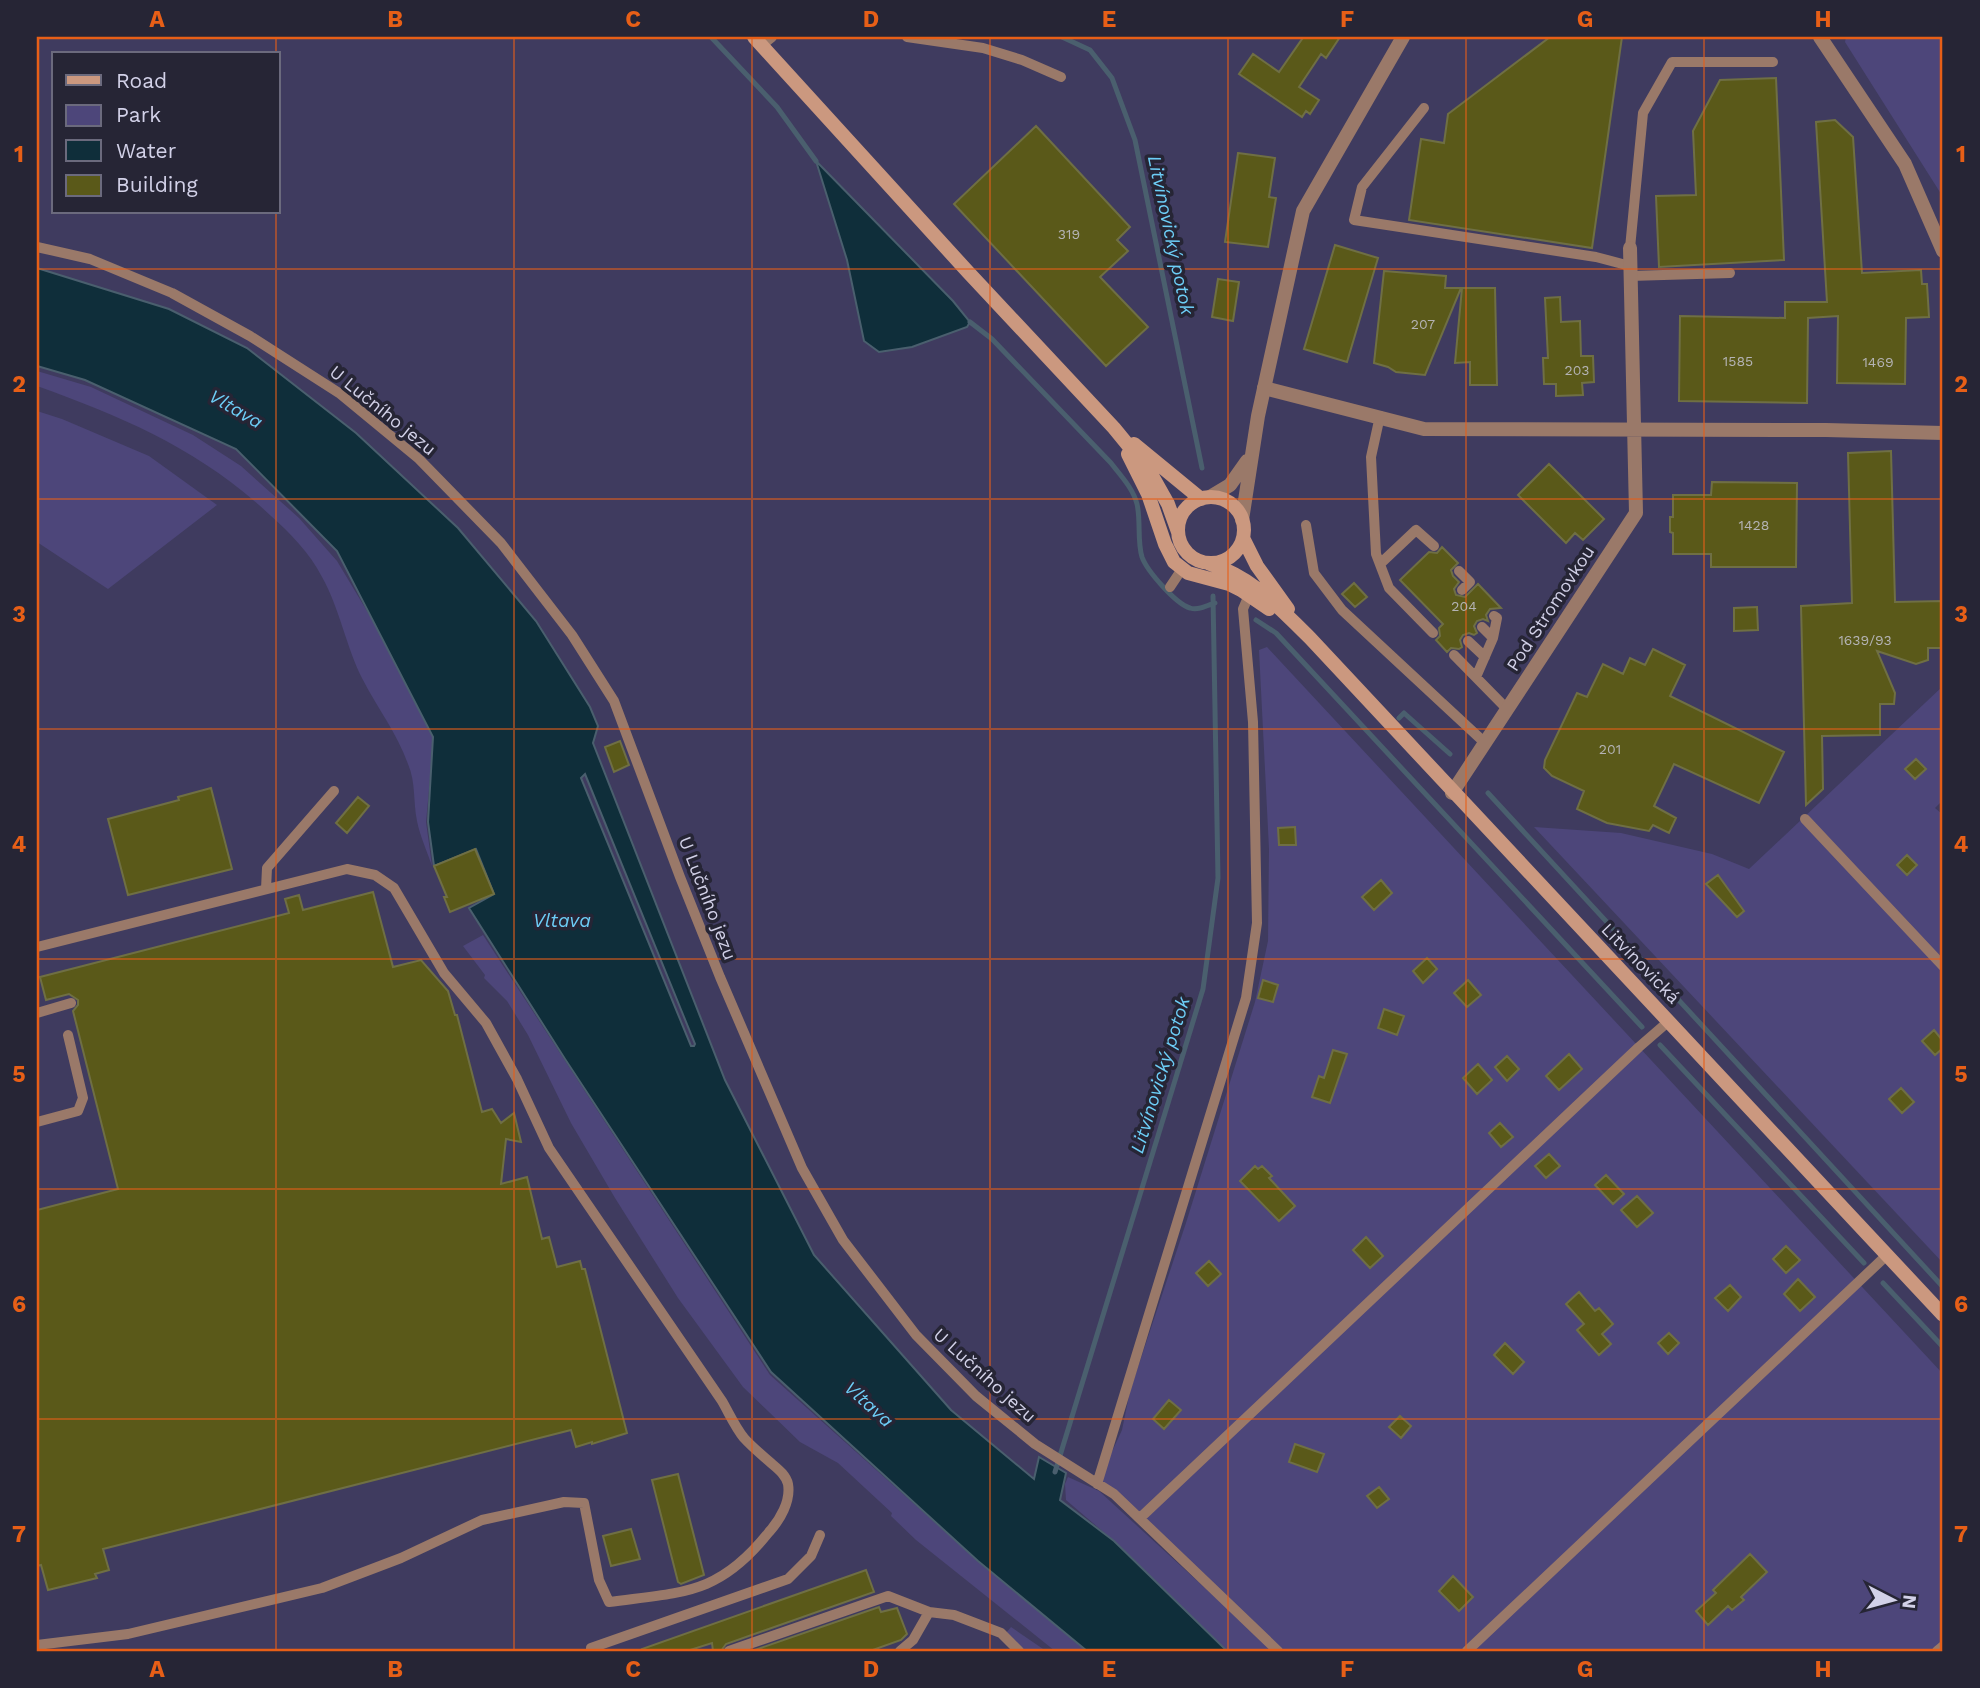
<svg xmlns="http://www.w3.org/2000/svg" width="1980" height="1688" font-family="'Work Sans',sans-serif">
  <rect width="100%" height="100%" fill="#3f3b5f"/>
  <!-- green -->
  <path fill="#4d467a" d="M1846,37H1943V197L1845,42Z
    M37,371L91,387L193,435L241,466L299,518L337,561L406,676L434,735L426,822L432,866C427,851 420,836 417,821C413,801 416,783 408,764C397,733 378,709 363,680C346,647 340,609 322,577C310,553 290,533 271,516C201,450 126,418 37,386Z
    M37,411L62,419L149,456L217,505L108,589L37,542Z
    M1267,647L1943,1374V1651H1278L1097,1484L1122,1430L1130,1391L1186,1223L1255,1002L1268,941L1269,849L1259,650Z
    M1943,686V800L1935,808L1943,815V1263L1534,827L1621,833L1712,854L1749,869Z
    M483,935L770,1375L978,1561L1087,1651H1055L916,1540L891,1516L892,1513L838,1463L800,1442L743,1387L678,1298L615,1198L571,1123L528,1035L507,1001L484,978L485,975L463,946Z
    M1068,1477L1099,1491L1274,1651H1227L1114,1541L1066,1500L1065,1484Z
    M1011,1627L1046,1651H1024L1006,1633Z"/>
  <!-- water -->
  <path fill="#0f2e3a" stroke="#4a5f6e" stroke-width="2" fill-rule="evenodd" d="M816,161L953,301L970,322L967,327L912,347L879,352L864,341L847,260Z
    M37,268L169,309L247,348L356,433L458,528L536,621L590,707L598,726L593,743L725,1080L814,1255L951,1410L1034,1479L1039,1457L1066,1473L1060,1500L1114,1541L1227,1651H1087L978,1561L771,1372L565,1059L469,908L494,894L476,849L434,866L428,822L433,737L337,551L236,449L85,380L37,366ZM585,774L695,1044L694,1046H691L581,778Z"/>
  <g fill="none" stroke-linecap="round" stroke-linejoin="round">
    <!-- stream -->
    <path stroke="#4a5f6e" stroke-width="5" d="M711,37L777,107L816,161
      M1062,37L1090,50L1112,78L1135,140L1202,468
      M970,322L992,339L1111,463C1120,475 1133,488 1137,504C1141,521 1137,541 1142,557C1147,571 1176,604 1190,608C1199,611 1207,605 1215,603
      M1256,620L1276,633L1642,1027
      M1399,718L1404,713L1450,754
      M1488,793L1943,1287
      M1660,1045L1864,1263
      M1883,1283L1943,1347
      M1055,1472L1203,989L1218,878L1213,596"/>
  </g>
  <!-- building -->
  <path fill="#5a5919" stroke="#6f6f44" stroke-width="2" d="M1300,37H1340L1326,58L1321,54L1299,87L1319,100L1310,114L1306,111L1302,117L1239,74L1253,54L1279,72L1302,39Z
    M1550,37H1622L1592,248L1409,220L1421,139L1444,143L1448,114Z
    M1776,78L1784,260L1659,267L1656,196L1696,195L1693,131L1720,80Z
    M1835,120L1853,137L1862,273L1921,270L1922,284H1927L1929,317L1906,318L1905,384L1837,383L1838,316L1808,318L1807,403L1679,401L1680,316L1785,318V302H1827L1816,122Z
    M1036,126L1130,227L1117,240L1128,251L1100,277L1148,327L1106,366L954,204Z
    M1238,153L1275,158L1269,197L1276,198L1268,247L1225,242Z
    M1335,245L1378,258L1347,362L1304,349Z
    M1384,271L1446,276L1445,288H1461L1425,375L1396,372L1388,367L1374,363Z
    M1218,279L1239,282L1233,321L1212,317Z
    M1462,288H1495L1497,385H1470V362L1455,363Z
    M1560,297L1561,322L1580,321L1581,356H1593L1594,382L1582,383L1583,395L1556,396V384H1544L1543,358H1548L1545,298Z
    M1891,451L1895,602L1943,601V648H1928V660L1916,664L1877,651L1895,693L1894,704H1880V735L1822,736L1823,789L1806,805L1801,606L1852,603L1848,453Z
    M1549,464L1604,519L1583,540L1575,533L1566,543L1518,495Z
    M1712,482L1797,483L1796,567H1711V554H1673V533L1670,532V517H1673V495H1711Z
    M1442,547L1458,563L1451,570L1453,576L1459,582L1454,589L1456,595L1465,597L1478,584L1501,608L1490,609L1486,615L1488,621L1483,619L1477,621L1474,626L1477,633L1474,635L1469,633L1463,635L1460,640L1462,647L1459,649L1451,648L1447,652L1436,640L1440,636L1439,628L1443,624L1400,580L1429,552L1437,553Z
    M1354,583L1367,597L1355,607L1342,594Z
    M1757,607L1758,630L1734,631V608Z
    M1653,649L1685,665L1670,696L1784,752L1759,803L1674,764L1654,806L1676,818L1669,833L1653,825L1649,831L1607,823L1577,809L1584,791L1552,776L1544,768L1545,760L1577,693L1587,697L1603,664L1623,674L1630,658L1645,665Z
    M620,741L629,765L614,772L605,747Z
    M1916,759L1926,769L1915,779L1905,769Z
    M211,788L232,869L128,895L108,819L179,800L178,797Z
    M358,797L369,806L347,833L336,823Z
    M1295,827L1296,845H1279L1278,828Z
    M475,849L494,894L450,912L444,897H447L434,866Z
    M1907,855L1917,865L1907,875L1897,865Z
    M1718,875L1744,911L1737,917L1706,884Z
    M1381,880L1392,893L1374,910L1362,897Z
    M373,892L393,967L421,960L448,991L455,1015H457L482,1112L492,1109L501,1123L514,1113L521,1142L506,1139L501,1184L527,1177L542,1239L549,1237L557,1267L580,1261L582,1269H585L627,1433L592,1444V1442L576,1447L571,1430L103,1549L109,1570L95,1574L97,1578L48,1590L41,1565L37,1566V1210L118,1189L73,1011L78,1005V1000L69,994L46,1000L40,977L289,913L285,899L299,895L303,910Z
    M1427,958L1437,969L1423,983L1413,971Z
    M1263,980L1278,985L1273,1002L1258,998Z
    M1468,980L1481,995L1467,1007L1454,993Z
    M1384,1009L1404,1016L1397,1035L1378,1028Z
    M1934,1030L1943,1041V1048L1935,1055L1922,1041Z
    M1333,1050L1347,1054L1330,1103L1312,1097L1319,1076L1324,1078Z
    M1569,1054L1582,1069L1559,1090L1546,1076Z
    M1507,1056L1519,1069L1507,1081L1495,1067Z
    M1478,1064L1492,1080L1477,1094L1463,1078Z
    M1901,1088L1914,1102L1902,1113L1889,1099Z
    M1500,1123L1513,1137L1501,1147L1489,1133Z
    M1549,1154L1560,1166L1546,1178L1535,1166Z
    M1255,1166L1258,1169L1262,1166L1272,1176L1269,1178L1295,1206L1279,1221L1240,1181Z
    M1606,1175L1624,1194L1613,1204L1595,1185Z
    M1637,1196L1653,1213L1637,1227L1621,1210Z
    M1366,1237L1383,1256L1370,1268L1353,1250Z
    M1786,1246L1800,1260L1786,1273L1773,1259Z
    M1209,1261L1221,1274L1208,1286L1196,1273Z
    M1798,1279L1815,1297L1800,1311L1784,1294Z
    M1730,1285L1741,1297L1728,1311L1715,1298Z
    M1579,1292L1595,1311L1599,1308L1613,1324L1602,1334L1611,1344L1599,1355L1577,1330L1584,1324L1566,1304Z
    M1669,1333L1679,1343L1668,1354L1658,1343Z
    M1505,1343L1524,1362L1513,1374L1494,1355Z
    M1169,1400L1181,1410L1164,1429L1153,1419Z
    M1400,1416L1411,1426L1401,1438L1389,1427Z
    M1295,1444L1324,1454L1317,1472L1289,1462Z
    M678,1474L704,1575L681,1584L678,1582L652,1480Z
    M1379,1487L1389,1499L1377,1508L1367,1496Z
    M631,1529L640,1559L611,1566L603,1536Z
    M1750,1554L1767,1572L1741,1597L1744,1600L1732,1610L1728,1606L1708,1625L1696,1611L1716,1593L1713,1590Z
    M866,1570L874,1592L726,1644L721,1651H713L712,1643L687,1651H643L642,1649Z
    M1453,1576L1473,1597L1459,1611L1439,1591Z
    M879,1607L881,1612L897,1608L907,1634L901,1640L870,1651H752Z"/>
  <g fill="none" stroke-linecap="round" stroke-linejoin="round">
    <!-- service -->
    <path stroke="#9a7969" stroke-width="10" d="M907,37L983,48L1022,60L1061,77
      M762,45L772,37
      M1424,108L1362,187L1354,220L1596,257L1630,266
      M37,247L90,259L172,293L250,336L339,393L419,459L501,543L572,635L614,701L680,877L720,977L802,1168L843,1240L916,1335L976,1396L1035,1444L1114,1494L1278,1651
      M1630,248L1643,113L1672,62H1773
      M1630,276L1730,273
      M1380,416L1371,457L1376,554L1389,588L1433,633
      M1306,525L1314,573L1342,610L1484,742
      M1380,564L1416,530L1434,546
      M1459,571L1470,582L1462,590
      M1170,587L1182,569
      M1482,627L1493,638
      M1468,641L1485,657
      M1454,655L1507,709
      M1476,677L1493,638L1497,618L1494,616
      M1805,819L1943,966
      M266,889L267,868L334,791
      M37,947L347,869L375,875L394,888L444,973L486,1023L517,1079L549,1148L722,1401C729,1413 735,1427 744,1438C752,1447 762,1455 771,1463C778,1469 786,1475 788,1484C791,1501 780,1520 769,1532C719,1595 684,1592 609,1602L599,1580L584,1503L564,1502L482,1520L401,1558L322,1588L128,1634L37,1645
      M37,1013L71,1003
      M37,1122L78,1111L83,1098L68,1035
      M1097,1484L1246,998L1257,923L1253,722L1243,609L1249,595
      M1140,1518L1639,1047L1669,1021
      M591,1651V1648L788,1579L811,1556L820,1535
      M729,1651L888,1596L929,1612
      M900,1651L913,1640L929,1612L954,1615L1001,1633L1019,1651
      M1467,1651L1887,1255
      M1937,1651L1943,1646"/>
    <!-- minor -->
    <path stroke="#9a7969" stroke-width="14" d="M1820,37L1905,164L1943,251
      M1264,388L1424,429L1826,430L1943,433
      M1452,793L1636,513L1630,248"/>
    <!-- tertiary -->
    <path stroke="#9a7969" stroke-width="14" d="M1210,497L1230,485L1247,461
      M1242,520L1258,416L1303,211L1403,37"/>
    <!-- secondary -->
    <path stroke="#cb987f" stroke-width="14" d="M754,37L968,272L1114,428L1150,472L1168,504L1178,532
      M1134,444L1201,499
      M1128,454L1148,494L1165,544L1174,562L1188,573L1229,584L1241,590L1269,609
      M1178 530a33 33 0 1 1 66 0a33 33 0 1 1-66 0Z
      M1243,538L1257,566L1288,609
      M1208,563C1255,579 1275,604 1310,638L1943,1315"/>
  </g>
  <!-- grid -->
  <path fill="none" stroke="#e75f17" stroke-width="2" stroke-opacity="0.55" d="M276,37V54M514,37V1651M752,37V1651M990,37V1651M1228,37V1651M1466,37V1651M1704,37V1651M276,212V1651M37,269H1943M37,499H1943M37,729H1943M37,959H1943M37,1189H1943M37,1419H1943"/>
  <g text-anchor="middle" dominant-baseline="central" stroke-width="7" stroke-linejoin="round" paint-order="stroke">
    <!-- number labels -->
    <g font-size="14" fill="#b4b3b4">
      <text x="1069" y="234">319</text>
      <text x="1423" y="324">207</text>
      <text x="1738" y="361">1585</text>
      <text x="1878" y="362">1469</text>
      <text x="1577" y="370">203</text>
      <text x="1754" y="525">1428</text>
      <text x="1464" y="606">204</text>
      <text x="1865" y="640">1639/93</text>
      <text x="1610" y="749">201</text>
    </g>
    <!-- street labels -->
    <g font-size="18" fill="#d2d1e8" stroke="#262535">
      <text transform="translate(383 410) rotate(39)">U Lučního jezu</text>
      <text transform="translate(1550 608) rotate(-57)">Pod Stromovkou</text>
      <text transform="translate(708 898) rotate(69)">U Lučního jezu</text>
      <text transform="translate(1641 963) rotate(46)">Litvínovická</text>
      <text transform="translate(985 1375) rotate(42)">U Lučního jezu</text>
    </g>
    <!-- water labels -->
    <g font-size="19" font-style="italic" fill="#6dcef7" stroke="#262535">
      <text transform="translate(1171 235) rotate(78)">Litvínovický potok</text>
      <text transform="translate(236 409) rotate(30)">Vltava</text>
      <text x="562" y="920">Vltava</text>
      <text transform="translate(1160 1075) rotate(-73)">Litvínovický potok</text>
      <text transform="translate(869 1404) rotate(42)">Vltava</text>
    </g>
  </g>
  <!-- border -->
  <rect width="1980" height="1688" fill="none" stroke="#262535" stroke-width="77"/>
  <!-- legend -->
  <rect x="52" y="52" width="228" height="161" fill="#262535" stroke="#6b6a7d" stroke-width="2"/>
  <rect x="66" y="75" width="35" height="10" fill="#cb987f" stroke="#6b6a7d" stroke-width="2"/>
  <text x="116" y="88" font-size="21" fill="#d2d1e8">Road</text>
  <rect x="66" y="105" width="35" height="21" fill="#4d467a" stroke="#6b6a7d" stroke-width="2"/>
  <text x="116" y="122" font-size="21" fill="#d2d1e8">Park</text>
  <rect x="66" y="140" width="35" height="21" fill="#0f2e3a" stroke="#6b6a7d" stroke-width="2"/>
  <text x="116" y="158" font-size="21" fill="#d2d1e8">Water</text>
  <rect x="66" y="175" width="35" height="21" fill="#5a5919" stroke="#6b6a7d" stroke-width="2"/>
  <text x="116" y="192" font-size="21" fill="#d2d1e8">Building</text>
  <!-- north arrow -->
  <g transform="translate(1893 1600) rotate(96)" stroke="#262535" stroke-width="5" paint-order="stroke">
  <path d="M0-5L12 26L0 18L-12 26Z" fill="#d2d1e8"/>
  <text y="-10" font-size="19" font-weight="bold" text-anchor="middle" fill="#d2d1e8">N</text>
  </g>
  <rect x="38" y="38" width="1903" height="1612" fill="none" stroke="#e75f17" stroke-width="2.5"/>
  <g font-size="23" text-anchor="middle" font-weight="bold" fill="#e75f17">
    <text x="157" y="27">A</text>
    <text x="395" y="27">B</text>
    <text x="633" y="27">C</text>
    <text x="871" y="27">D</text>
    <text x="1109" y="27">E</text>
    <text x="1347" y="27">F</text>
    <text x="1585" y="27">G</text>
    <text x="1823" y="27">H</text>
    <text x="19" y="162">1</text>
    <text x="1961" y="162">1</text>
    <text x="19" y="392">2</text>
    <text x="1961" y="392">2</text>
    <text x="19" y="622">3</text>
    <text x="1961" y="622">3</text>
    <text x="19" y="852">4</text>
    <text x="1961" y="852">4</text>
    <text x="19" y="1082">5</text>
    <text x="1961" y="1082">5</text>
    <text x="19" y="1312">6</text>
    <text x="1961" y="1312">6</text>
    <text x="19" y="1542">7</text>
    <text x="1961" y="1542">7</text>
    <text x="157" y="1677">A</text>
    <text x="395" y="1677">B</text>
    <text x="633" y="1677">C</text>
    <text x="871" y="1677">D</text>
    <text x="1109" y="1677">E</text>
    <text x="1347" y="1677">F</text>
    <text x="1585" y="1677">G</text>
    <text x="1823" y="1677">H</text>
  </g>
</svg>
